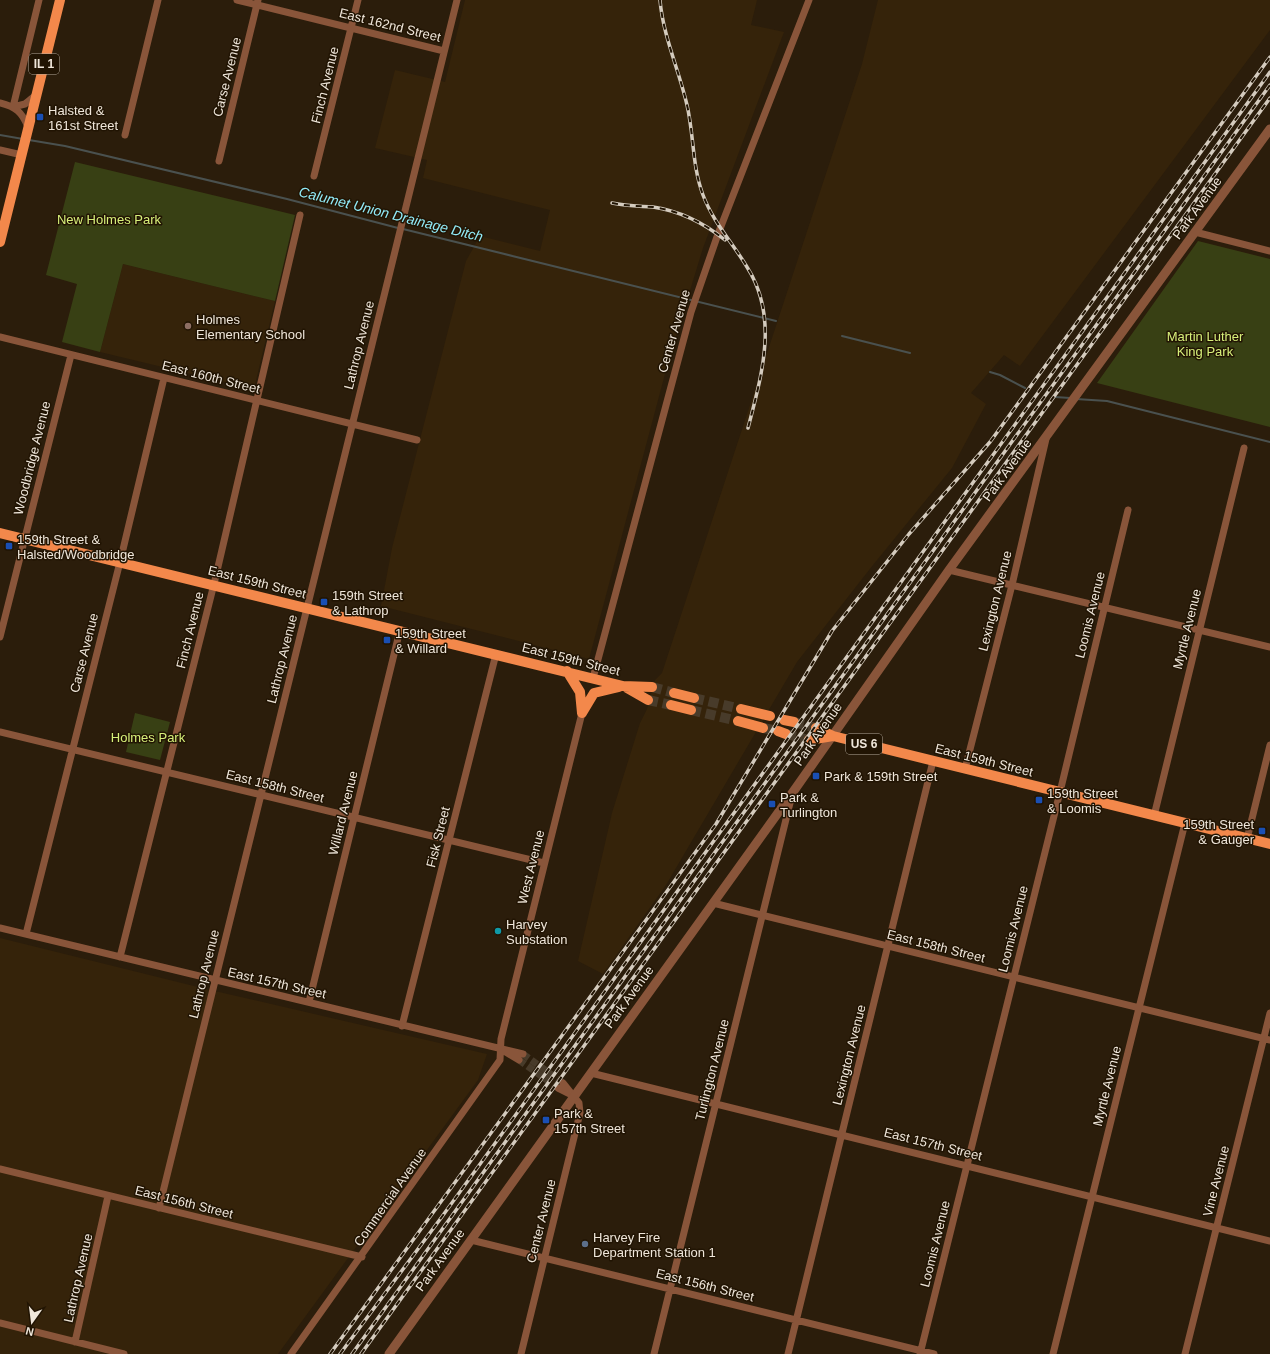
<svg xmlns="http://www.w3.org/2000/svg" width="1270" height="1354" font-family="Arial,sans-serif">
  <rect width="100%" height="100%" fill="#2b1d0b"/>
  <!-- built -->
  <path fill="#35230a" d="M465,0H757L751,25L784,32L703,248L669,359L589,659L381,606L392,548L466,261L480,236L540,251L550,210L423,178L427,160L375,148L395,70L445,82Z
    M878,0H1270V30L1020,366L1004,355L971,393L986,404L952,468L873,565L797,662L666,885L603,974L578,961L612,813L640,723L647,709L655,680L662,673L862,64Z
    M123,264L275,301L254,389L100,352Z
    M0,938L206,989L487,1054L478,1080L278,1354H0Z"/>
  <!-- green -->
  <path fill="#384014" d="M75,162L295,215L275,301L123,264L100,352L62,342L77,284L46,275Z
    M1198,241L1270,259V427L1097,383Z
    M135,713L170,722L160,760L126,752Z"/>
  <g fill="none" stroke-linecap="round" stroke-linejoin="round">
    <!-- stream -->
    <path stroke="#4a514f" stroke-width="2" d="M0,135L23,139
      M29,140L65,146L287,199L398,228
      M403,229L776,321
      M842,336L910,353
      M990,372L1000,375L1025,388
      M1055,397L1070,398
      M1076,399L1107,401L1270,442"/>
    <!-- minor-tunnel -->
    <path stroke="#483b2a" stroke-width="7" stroke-dasharray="7 3.5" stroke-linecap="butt" d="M523,1054L563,1083
      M519,1060L558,1088"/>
    <!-- primary-tunnel -->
    <path stroke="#483b2a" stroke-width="10" stroke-dasharray="10 5" stroke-linecap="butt" d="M652,687L674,693
      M694,698L741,709
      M648,700L671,705
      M691,710L738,721
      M794,722L816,728
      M763,728L778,731
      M786,734L809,740"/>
    <!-- minor -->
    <path stroke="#89553a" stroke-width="7" d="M237,0L444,51
      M0,103C16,107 22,112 28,127
      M13,107L39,0
      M13,107L25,104L36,95
      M125,135L158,0
      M0,150L22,155
      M219,161L258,0
      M314,176L358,0
      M1195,232L1270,251
      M0,337L417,440
      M949,570L1270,647
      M0,637L71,355
      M593,678L691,312L718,234L809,0
      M0,732L544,863
      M965,769L1012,585L1046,439
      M1154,816L1244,448
      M1247,839L1270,745
      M713,903L1270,1040
      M0,928L523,1054
      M26,934L120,562L164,378
      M120,957L214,584L300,215
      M309,1002L400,630
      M402,1026L496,654
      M504,1051L519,1060
      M591,1073L1270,1241
      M558,1088L570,1094
      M0,1169L362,1257
      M159,1208L457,0
      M471,1240L934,1354
      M0,1323L124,1354
      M75,1342L108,1196
      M291,1354L500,1060L501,1039L582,713
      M521,1354L580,1113L579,1103L563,1083
      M654,1354L792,795
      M788,1354L933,761
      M920,1354L1060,792L1128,510
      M1053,1354L1185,823
      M1185,1354L1270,1013"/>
    <!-- tertiary -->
    <path stroke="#89553a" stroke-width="9" d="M389,1354L793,792L949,570L1270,129"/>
    <!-- primary -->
    <path stroke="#f3884b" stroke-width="10" d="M0,242L60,0
      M0,533L623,686L652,687
      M567,671L580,692L582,713
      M627,688L648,700
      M674,693L694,698
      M671,705L691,710
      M741,709L770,716
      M582,713L594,693L619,687
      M784,720L794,722
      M738,721L763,728
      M816,728L833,736L1270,844
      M778,731L786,734
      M809,740L833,736"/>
    <!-- rail casing -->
    <g stroke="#d4cbbe" stroke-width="3.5">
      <path id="rail" d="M660,0C663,36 679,70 687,105C694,135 692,166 703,195C713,222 732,242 747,267C779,317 762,374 748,428
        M612,203C626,206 639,206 653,207C680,211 704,223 725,240
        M330,1354L716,824L832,631L909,534L990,442L1270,57
        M340,1354L441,1218L1270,72
        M352,1354L1270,85
        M361,1354L1270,98"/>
    </g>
    <!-- rail -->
    <use href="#rail" stroke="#211403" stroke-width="2" stroke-dasharray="6" stroke-linecap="butt"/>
  </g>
  <!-- markers -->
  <g fill="#1a4fb4" stroke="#211403" stroke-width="1.5">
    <rect x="36" y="113" width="8" height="8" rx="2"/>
    <rect x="5" y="542" width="8" height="8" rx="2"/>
    <rect x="320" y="598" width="8" height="8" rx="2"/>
    <rect x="383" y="636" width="8" height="8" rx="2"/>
    <rect x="812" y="772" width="8" height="8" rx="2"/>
    <rect x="1035" y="796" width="8" height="8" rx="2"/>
    <rect x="768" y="800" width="8" height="8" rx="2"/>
    <rect x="1258" y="827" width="8" height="8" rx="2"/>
    <rect x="542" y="1116" width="8" height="8" rx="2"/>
  </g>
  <circle fill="#8d6e63" stroke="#211403" stroke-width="1.5" cx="188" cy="326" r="4"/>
  <circle fill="#0f9aa8" stroke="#211403" stroke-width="1.5" cx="498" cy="931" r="4"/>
  <circle fill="#5c6f8a" stroke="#211403" stroke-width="1.5" cx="585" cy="1244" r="4"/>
  <g text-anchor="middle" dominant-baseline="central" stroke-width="3" stroke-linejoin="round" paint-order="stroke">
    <!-- shield labels -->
    <g fill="#211403" stroke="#b1a79a" stroke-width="1">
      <rect x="29" y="54" width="30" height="20" rx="3"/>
      <rect x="846" y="734" width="36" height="20" rx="3"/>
    </g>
    <g font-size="12" font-weight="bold" fill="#efe6da">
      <text x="44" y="64">IL 1</text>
      <text x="864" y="744">US 6</text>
    </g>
    <!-- street labels -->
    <g font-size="13" fill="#efe6da" stroke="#211403">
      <text transform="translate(390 25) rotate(14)">East 162nd Street</text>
      <text transform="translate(227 77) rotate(-76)">Carse Avenue</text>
      <text transform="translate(325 85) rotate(-76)">Finch Avenue</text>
      <text transform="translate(1197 208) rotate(-54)">Park Avenue</text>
      <text transform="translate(674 331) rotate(-74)">Center Avenue</text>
      <text transform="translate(359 345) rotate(-76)">Lathrop Avenue</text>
      <text transform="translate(211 377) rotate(14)">East 160th Street</text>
      <text transform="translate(32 458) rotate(-76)">Woodbridge Avenue</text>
      <text transform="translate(1007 470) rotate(-54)">Park Avenue</text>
      <text transform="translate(257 582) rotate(14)">East 159th Street</text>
      <text transform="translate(995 601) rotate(-76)">Lexington Avenue</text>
      <text transform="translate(1090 615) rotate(-76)">Loomis Avenue</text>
      <text transform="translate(1187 629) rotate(-76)">Myrtle Avenue</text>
      <text transform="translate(190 630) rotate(-76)">Finch Avenue</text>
      <text transform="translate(84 653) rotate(-76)">Carse Avenue</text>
      <text transform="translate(282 659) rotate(-76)">Lathrop Avenue</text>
      <text transform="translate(571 659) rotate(14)">East 159th Street</text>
      <text transform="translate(818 734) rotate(-55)">Park Avenue</text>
      <text transform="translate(984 760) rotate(14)">East 159th Street</text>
      <text transform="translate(275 786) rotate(14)">East 158th Street</text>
      <text transform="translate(343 813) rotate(-76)">Willard Avenue</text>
      <text transform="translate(438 837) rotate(-76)">Fisk Street</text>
      <text transform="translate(531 867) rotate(-76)">West Avenue</text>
      <text transform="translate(1013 929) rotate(-76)">Loomis Avenue</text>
      <text transform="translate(936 946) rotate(14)">East 158th Street</text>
      <text transform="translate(204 974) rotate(-76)">Lathrop Avenue</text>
      <text transform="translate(277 983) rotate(13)">East 157th Street</text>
      <text transform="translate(629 997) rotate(-54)">Park Avenue</text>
      <text transform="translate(849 1055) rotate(-76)">Lexington Avenue</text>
      <text transform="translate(712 1070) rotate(-76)">Turlington Avenue</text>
      <text transform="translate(1107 1086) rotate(-76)">Myrtle Avenue</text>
      <text transform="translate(933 1144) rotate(14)">East 157th Street</text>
      <text transform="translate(1216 1181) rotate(-76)">Vine Avenue</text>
      <text transform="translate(390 1197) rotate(-55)">Commercial Avenue</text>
      <text transform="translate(184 1202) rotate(14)">East 156th Street</text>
      <text transform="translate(541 1221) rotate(-76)">Center Avenue</text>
      <text transform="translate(935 1244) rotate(-76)">Loomis Avenue</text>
      <text transform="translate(440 1260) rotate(-54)">Park Avenue</text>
      <text transform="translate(78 1278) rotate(-77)">Lathrop Avenue</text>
      <text transform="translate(705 1285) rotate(14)">East 156th Street</text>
    </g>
    <!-- poi labels -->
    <g font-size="13" fill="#efe6da" stroke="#211403" text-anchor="start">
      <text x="48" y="110">Halsted &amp;<tspan x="48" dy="15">161st Street</tspan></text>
      <text x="196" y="319">Holmes<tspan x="196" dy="15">Elementary School</tspan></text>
      <text x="17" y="539">159th Street &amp;<tspan x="17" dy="15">Halsted/Woodbridge</tspan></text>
      <text x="332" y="595">159th Street<tspan x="332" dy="15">&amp; Lathrop</tspan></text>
      <text x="395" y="633">159th Street<tspan x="395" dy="15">&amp; Willard</tspan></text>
      <text x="824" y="776">Park &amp; 159th Street</text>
      <text x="1047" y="793">159th Street<tspan x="1047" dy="15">&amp; Loomis</tspan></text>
      <text x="780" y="797">Park &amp;<tspan x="780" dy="15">Turlington</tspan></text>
      <text x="1254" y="824" text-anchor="end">159th Street<tspan x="1254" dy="15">&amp; Gauger</tspan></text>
      <text x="506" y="924">Harvey<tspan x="506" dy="15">Substation</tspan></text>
      <text x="554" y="1113">Park &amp;<tspan x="554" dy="15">157th Street</tspan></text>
      <text x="593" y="1237">Harvey Fire<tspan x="593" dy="15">Department Station 1</tspan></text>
    </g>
    <!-- park labels -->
    <g font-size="13" fill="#d7f07a" stroke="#211403">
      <text x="109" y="219">New Holmes Park</text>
      <text x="1205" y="336">Martin Luther<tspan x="1205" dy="15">King Park</tspan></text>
      <text x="148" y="737">Holmes Park</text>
    </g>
    <!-- water labels -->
    <g font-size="14" font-style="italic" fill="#92ecf9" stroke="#211403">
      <text transform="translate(391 214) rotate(14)">Calumet Union Drainage Ditch</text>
    </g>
  </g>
  <!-- north arrow -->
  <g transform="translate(32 1322) rotate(194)" stroke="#211403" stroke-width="3" paint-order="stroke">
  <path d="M0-3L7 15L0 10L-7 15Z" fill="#efe6da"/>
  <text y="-6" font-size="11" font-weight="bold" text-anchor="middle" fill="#efe6da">N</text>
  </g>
</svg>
